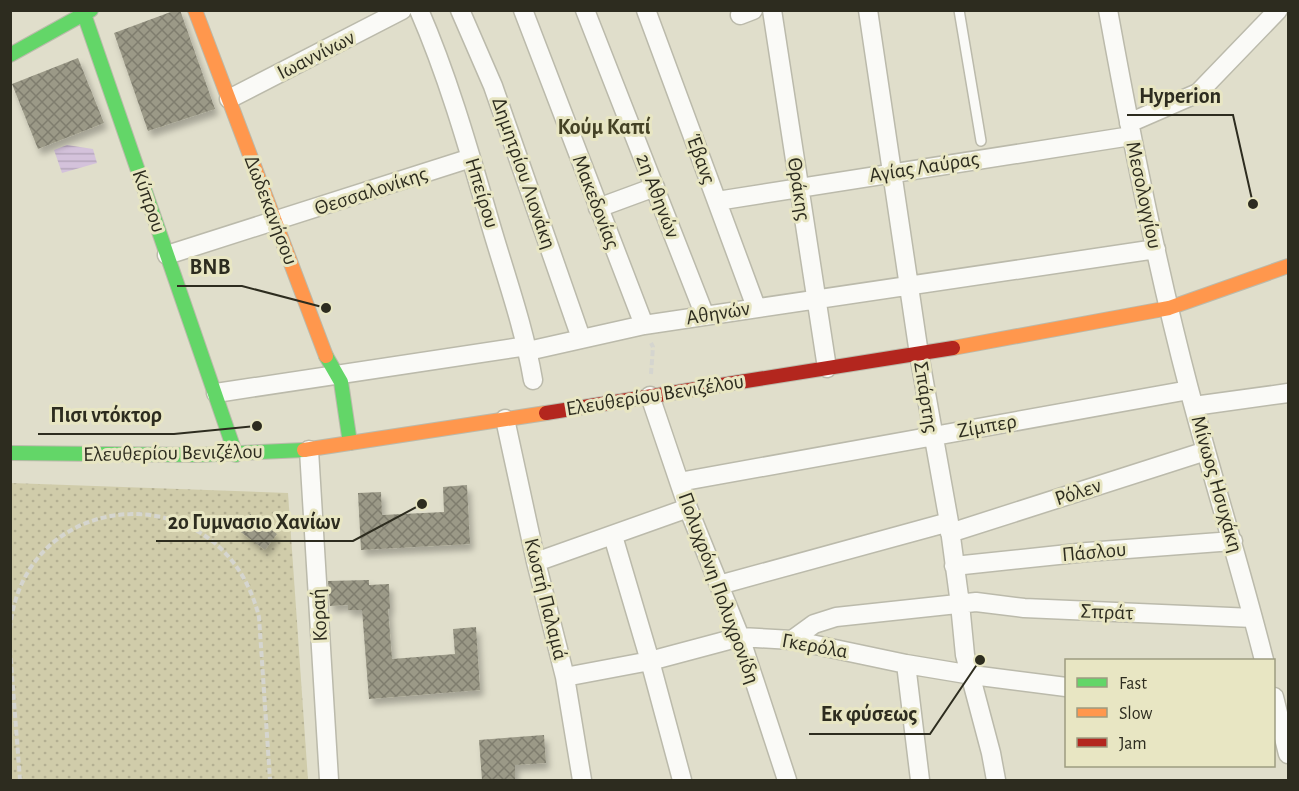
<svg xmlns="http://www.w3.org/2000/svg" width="1299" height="791" font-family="'Alegreya Sans',sans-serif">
  <defs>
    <pattern id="park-dots" width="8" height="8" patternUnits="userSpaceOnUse" patternTransform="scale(1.5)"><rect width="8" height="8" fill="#d0ccaa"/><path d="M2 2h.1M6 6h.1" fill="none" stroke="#b3af92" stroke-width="1.8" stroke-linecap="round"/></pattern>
    <pattern id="water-rules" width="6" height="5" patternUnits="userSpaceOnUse" patternTransform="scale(1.5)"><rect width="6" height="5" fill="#d4c2db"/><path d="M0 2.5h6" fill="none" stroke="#b6a7bc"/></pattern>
    <pattern id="building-cross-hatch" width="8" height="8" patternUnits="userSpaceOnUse" patternTransform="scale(1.5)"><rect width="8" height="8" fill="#9b9987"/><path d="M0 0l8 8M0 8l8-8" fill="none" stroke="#7f7d6e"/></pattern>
    <filter id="shadow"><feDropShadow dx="3.5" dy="6" stdDeviation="3" flood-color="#0004"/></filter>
  </defs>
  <rect width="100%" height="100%" fill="#e0decb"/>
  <!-- park -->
  <path fill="url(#park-dots)" d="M11,483L288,493L308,780H11Z"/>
  <!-- water -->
  <path fill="url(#water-rules)" d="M67,145L93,149L97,163L62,173L54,150Z"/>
  <!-- building -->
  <path fill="url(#building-cross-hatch)" filter="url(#shadow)" d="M176,10H180L215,109L148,131L114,33Z
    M78,58L104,123L38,149L12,84Z
    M467,485L470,544L361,550L358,493L381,492L382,515L444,512L443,487Z
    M250,514L277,534L265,550L238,530Z
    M369,580V585L389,584L390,609H388L392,659L455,654L453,629L476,627L480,690L369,699L362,610H348V605L330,606L328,581Z
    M544,735L546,763L515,765V780H482L479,740Z"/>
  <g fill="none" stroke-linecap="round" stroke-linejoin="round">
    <!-- lane casing -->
    <g stroke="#bbbaab" stroke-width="12">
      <path id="lane" d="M959,10L981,141"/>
    </g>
    <!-- street casing -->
    <g stroke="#bbbaab" stroke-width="21">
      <path id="street" d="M419,10C449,79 470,154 491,226C506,277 524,327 533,380
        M460,10L493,86L581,338
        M523,10L644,325
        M585,10L705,316
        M646,10L756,307
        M772,10L827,368
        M868,10L919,354L949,522L960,604L965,655L991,753L996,780
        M1108,10C1131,137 1156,264 1189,389C1213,480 1241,569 1264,660
        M740,15L753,10
        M229,99L402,10
        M1129,123L1198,93L1278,10
        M717,201L1131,136
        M598,208L655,187
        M167,255L471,158
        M528,351L644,325L1156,249
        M216,393L527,346
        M650,396L688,508L740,637L787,780
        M1194,406L1288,393
        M505,419L536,562L565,677L582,780
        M309,450L329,780
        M679,482L1189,390
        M950,533L1206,451
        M613,536L650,661L682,780
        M536,562L688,508
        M954,566L1087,552L1233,541
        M719,585L949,522
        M792,640L814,624L836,617L976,602L1024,608L1253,618
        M906,664L920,780
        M565,677L650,661L740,637L792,640L906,664L972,675L1066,687
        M1274,697L1288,754"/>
    </g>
    <!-- fast casing -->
    <g stroke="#bbbaab" stroke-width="16">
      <path id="fast" d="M84,14L236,455
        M10,55L91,10
        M326,356L341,382L350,443
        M10,453L197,455L304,450"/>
    </g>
    <!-- slow casing -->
    <g stroke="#bbbaab" stroke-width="16">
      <path id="slow" d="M195,10L326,356
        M953,348L1169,308L1288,266
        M304,450L546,413"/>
    </g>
    <!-- jam casing -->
    <g stroke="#bbbaab" stroke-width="16">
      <path id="jam" d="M546,413L953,348"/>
    </g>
    <!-- path -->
    <path stroke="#d5d5cf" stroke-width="4" stroke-dasharray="6 3" stroke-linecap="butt" d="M651,374L653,347L651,343
      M10,629C23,485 223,471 259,617L270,780
      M10,649L20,780"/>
    <!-- lane -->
    <use href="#lane" stroke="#fafaf7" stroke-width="9"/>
    <!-- street -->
    <use href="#street" stroke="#fafaf7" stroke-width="18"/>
    <!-- fast -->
    <use href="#fast" stroke="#63d668" stroke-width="14"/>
    <!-- slow -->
    <use href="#slow" stroke="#ff974d" stroke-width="14"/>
    <!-- jam -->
    <use href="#jam" stroke="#b3261e" stroke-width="14"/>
  </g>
  <g text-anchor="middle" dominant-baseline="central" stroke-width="6" stroke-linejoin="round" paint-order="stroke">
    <!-- street labels -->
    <g font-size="21" fill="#2d2c1f" stroke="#e8e6c3">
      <text transform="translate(316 55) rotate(-27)">Ιωαννίνων</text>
      <text transform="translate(701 159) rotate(70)">Έβανς</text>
      <text transform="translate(924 167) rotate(-9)">Αγίας Λαύρας</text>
      <text transform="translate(524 173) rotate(71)">Δημητρίου Λιονάκη</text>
      <text transform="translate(799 189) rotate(81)">Θράκης</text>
      <text transform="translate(371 191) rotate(-18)">Θεσσαλονίκης</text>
      <text transform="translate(482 193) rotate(73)">Ηπείρου</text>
      <text transform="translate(1144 195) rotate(78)">Μεσολογγίου</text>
      <text transform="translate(658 196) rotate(69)">2η Αθηνών</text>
      <text transform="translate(149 201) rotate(71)">Κύπρου</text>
      <text transform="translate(596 202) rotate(69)">Μακεδονίας</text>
      <text transform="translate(271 210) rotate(69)">Δωδεκανήσου</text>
      <text transform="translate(718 313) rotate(-9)">Αθηνών</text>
      <text transform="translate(655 395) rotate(-9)">Ελευθερίου Βενιζέλου</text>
      <text transform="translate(926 397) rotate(81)">Σπάρτης</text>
      <text transform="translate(987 426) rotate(-10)">Ζίμπερ</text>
      <text transform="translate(173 453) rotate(-1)">Ελευθερίου Βενιζέλου</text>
      <text transform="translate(1217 484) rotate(74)">Μίνωος Ησυχάκη</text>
      <text transform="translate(1078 492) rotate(-18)">Ρόλεν</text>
      <text transform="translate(1094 552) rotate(-5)">Πάσλου</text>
      <text transform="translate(719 588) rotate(70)">Πολυχρόνη Πολυχρονίδη</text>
      <text transform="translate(546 599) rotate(76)">Κωστή Παλαμά</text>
      <text transform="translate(1107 612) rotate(2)">Σπράτ</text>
      <text transform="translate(319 615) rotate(-93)">Κοραή</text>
      <text transform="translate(815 646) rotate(10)">Γκερόλα</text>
    </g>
    <!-- neighbourhood labels -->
    <g font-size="22" font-weight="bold" fill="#444124" stroke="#e8e6c3">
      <text x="604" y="127">Κούμ Καπί</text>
    </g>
  </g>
  <!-- callouts -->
  <path fill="none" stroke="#2d2c1f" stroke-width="2" d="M1253 204L1233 115H1127M326 308L242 286H177M257 426L174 434H38M422 504L353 541H156M980 660L930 734H809"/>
  <g fill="#2d2c1f" stroke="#e8e6c3" stroke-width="2">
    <circle cx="1253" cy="204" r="6"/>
    <circle cx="326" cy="308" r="6"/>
    <circle cx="257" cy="426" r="6"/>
    <circle cx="422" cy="504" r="6"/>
    <circle cx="980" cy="660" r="6"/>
  </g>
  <g font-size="22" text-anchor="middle" font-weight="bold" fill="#2d2c1f" stroke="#e8e6c3" stroke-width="6" stroke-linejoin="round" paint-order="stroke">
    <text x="1180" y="103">Hyperion</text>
    <text x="210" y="274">BNB</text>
    <text x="106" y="422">Πισι ντόκτορ</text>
    <text x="254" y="529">2ο Γυμνασιο Χανίων</text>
    <text x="869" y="721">Εκ φύσεως</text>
  </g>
  <!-- border -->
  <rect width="1299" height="791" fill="none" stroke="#2d2c1f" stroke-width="24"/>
  <!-- legend -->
  <rect x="1065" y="659" width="210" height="108" fill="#e8e6c3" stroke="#9d9c81" stroke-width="1.5"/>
  <rect x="1077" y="678" width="30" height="9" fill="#63d668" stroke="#9d9c81" stroke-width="1.5"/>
  <text x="1119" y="689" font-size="18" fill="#2d2c1f">Fast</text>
  <rect x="1077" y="708" width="30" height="9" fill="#ff974d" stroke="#9d9c81" stroke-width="1.5"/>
  <text x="1119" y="719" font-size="18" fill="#2d2c1f">Slow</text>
  <rect x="1077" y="738" width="30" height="9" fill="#b3261e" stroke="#9d9c81" stroke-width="1.5"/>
  <text x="1119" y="749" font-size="18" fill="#2d2c1f">Jam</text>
</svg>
